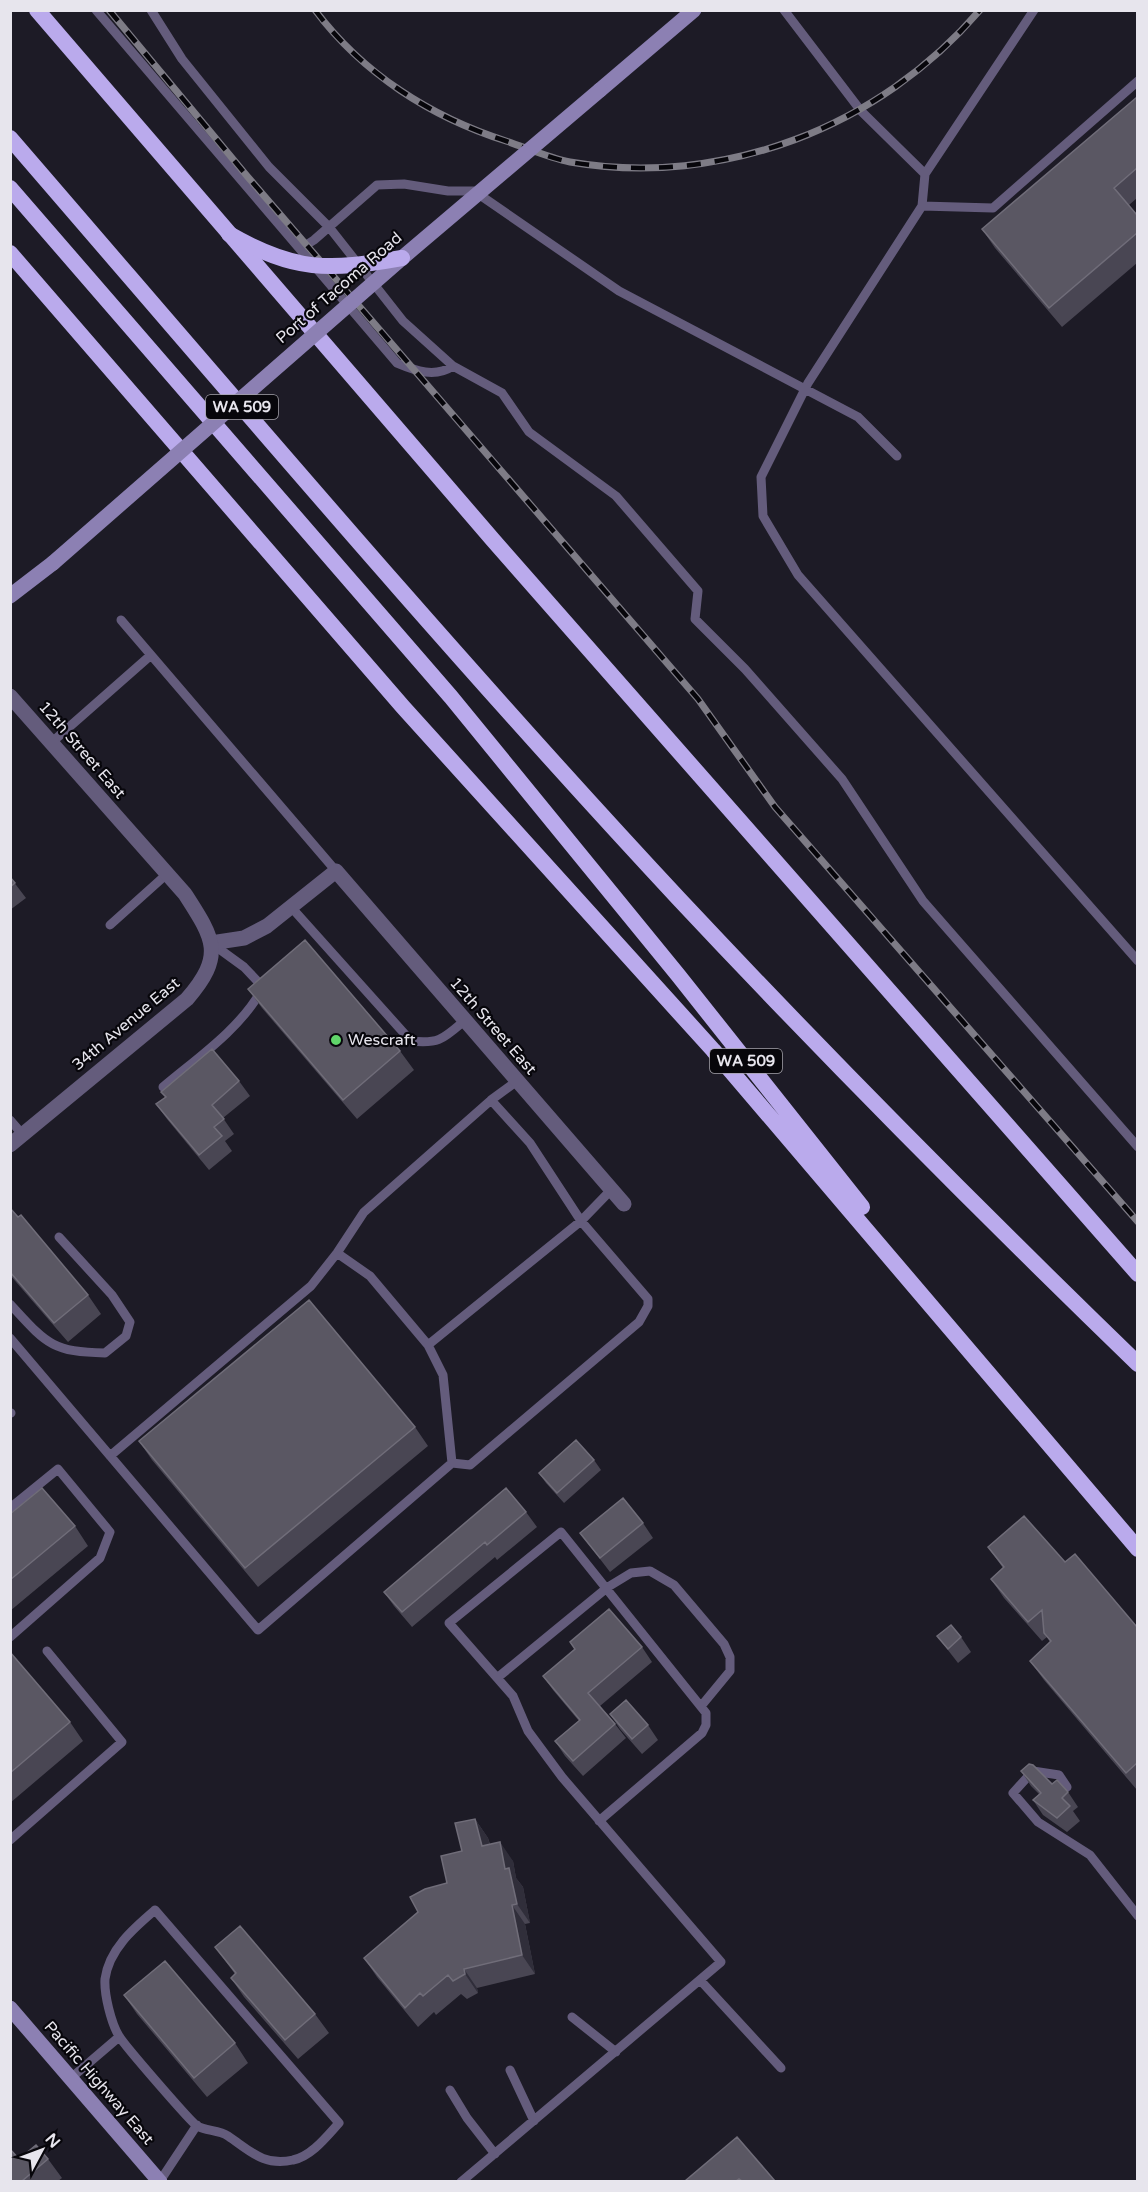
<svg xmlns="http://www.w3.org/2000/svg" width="1148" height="2192" font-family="'Varela Round',sans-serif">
  <rect width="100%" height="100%" fill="#1d1b26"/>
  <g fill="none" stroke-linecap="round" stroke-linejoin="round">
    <!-- service -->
    <path stroke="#645c7c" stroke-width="9" d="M96,10L397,363C416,371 435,378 453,366
      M151,10L182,59L269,167L329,227L403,321L453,366L502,393L529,432L616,496L698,591L695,619L745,669L842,779L923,901L1138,1147
      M784,10L861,111L925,174
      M1034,10L925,174L922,206L808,383L761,477L763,516L798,575L1138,961
      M922,206L993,208L1138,81
      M300,249L314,240L377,185L404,184L448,191H474L619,291L858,417L897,456
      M121,620L336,871
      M51,743L151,655
      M291,907L411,1041C439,1044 443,1039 464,1021
      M110,925L168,873
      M211,943L244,967L263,987
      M163,1087C196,1059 239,1030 261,991
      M491,1100L517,1081
      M10,1120L23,1135
      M337,1253L370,1276L428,1345L443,1375L452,1463
      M10,1304C46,1343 51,1352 105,1353L126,1336L130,1322L112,1295L59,1237
      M10,1338L258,1630L452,1463L470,1465L639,1322L648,1306V1299L581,1221L530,1143L491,1100L364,1212L337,1253L311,1286L110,1456
      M428,1345L581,1221L611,1190
      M10,1413H11
      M10,1508L58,1469L110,1532L100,1558L10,1637
      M497,1678L608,1587L631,1573L650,1571L674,1585L724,1644L730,1657V1671L702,1705
      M1067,1787L1059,1775L1033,1771L1013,1793L1038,1822L1090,1855L1138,1916
      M10,1840L122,1742L47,1651
      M155,1910L339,2123C327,2136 312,2156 293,2160C264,2167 249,2150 228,2136C219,2130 206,2131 197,2126C190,2121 124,2045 119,2036C111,2023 104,1994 105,1979C109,1949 134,1928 155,1910Z
      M700,1980L781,2068
      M572,2017L616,2052
      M510,2070L534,2121
      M71,2078L119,2037
      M450,2090L467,2118L495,2154
      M160,2181L197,2125
      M461,2182L721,1962L562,1777L528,1731L513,1696L449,1623L561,1532L706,1713V1725L702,1733L599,1821"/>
    <!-- minor -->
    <path stroke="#645c7c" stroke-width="15" d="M211,943L244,938L267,926L336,871L624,1204"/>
    <!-- tertiary -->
    <path stroke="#645c7c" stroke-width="15" d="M10,696L185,894C214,939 225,955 187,999L10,1145"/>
    <!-- secondary -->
    <path stroke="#8c80b3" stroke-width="15" d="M600,90L694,10
      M10,596L53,563
      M10,2008L160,2182"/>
    <!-- trunk -->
    <path stroke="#baaaec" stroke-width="16" d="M37,10L493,540L1138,1274
      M10,138C231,394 449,652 679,899C828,1058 981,1212 1138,1364
      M10,188L451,697L678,975L862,1207
      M10,253L403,707L713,1050L1138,1549"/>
    <!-- rail casing -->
    <g stroke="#7e7c86" stroke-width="7">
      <path id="rail" d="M109,10L247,176L698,699L775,807L1138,1222
        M315,10C363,74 431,117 506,141C527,148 549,158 570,162C723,188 880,127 980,10"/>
    </g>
    <!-- rail -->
    <use href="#rail" stroke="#07060b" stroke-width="4.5" stroke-dasharray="14" stroke-linecap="butt"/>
    <!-- secondary-bridge -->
    <path stroke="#8c80b3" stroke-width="15" d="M53,563L402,258L600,90"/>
    <!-- trunk-bridge -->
    <path stroke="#baaaec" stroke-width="16" d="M229,234C295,272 328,271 402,258"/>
  </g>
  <!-- wall -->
  <path fill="#494653" d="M1137,97V198L1129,205L1137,215V263L1062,327L995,248L982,229Z
    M10,877L26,898L10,910Z
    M248,989L400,1051L414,1070L357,1119L262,1008Z
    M239,1081L250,1096L223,1118L234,1134L225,1141L232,1151L209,1170L167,1119L156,1104L165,1097L161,1092Z
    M10,1208L88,1295L101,1314L68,1342L10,1275Z
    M415,1427L428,1446L258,1587L152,1460L139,1441Z
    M594,1460L601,1470L564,1503L546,1483L539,1473Z
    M526,1512L537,1527L497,1560L495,1557L412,1627L394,1606L384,1592Z
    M10,1514L75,1526L88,1546L10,1611Z
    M643,1523L653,1538L610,1572L580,1533Z
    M988,1547L1065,1562L1137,1627V1790L1044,1680L1030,1661L1050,1642L1047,1637L1042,1641L1004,1598L991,1579L1003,1568Z
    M937,1636L961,1637L971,1652L958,1663Z
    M570,1642L642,1647L652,1662L600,1706L615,1724L626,1738L583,1776L565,1756L555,1741L579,1721L553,1690L543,1676L575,1649Z
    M10,1652L70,1722L83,1741L10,1803Z
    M610,1714L648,1725L658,1740L642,1754L620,1729Z
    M1021,1771L1068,1792L1078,1807L1073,1811L1080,1821L1067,1832L1043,1815L1033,1800L1039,1794L1031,1786Z
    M475,1819L488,1838L490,1844L513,1861L516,1878L523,1887L530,1923L525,1924L535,1974L477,1988L478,1993L467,1999L461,1994L436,2015L434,2012L418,2027L377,1977L364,1958L418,1912L447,1883L462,1851Z
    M215,1947L315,2014L329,2033L298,2059L244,1997L231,1978L235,1974Z
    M124,1995L235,2043L248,2063L207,2097L137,2014Z
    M19,2159H48L62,2178L58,2181H10Z"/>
  <!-- shaded-wall -->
  <path fill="#302e3a" d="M475,1819L488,1838L495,1865L482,1846Z
    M500,1842L513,1861L516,1878L523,1887L530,1923L517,1904L505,1869Z
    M512,1905L525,1924L535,1974L522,1955Z
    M464,1969L477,1988L478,1993L465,1974Z"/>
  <!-- building -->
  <path fill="#5a5763" stroke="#706d79" stroke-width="1.5" d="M1137,97V168L1114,188L1137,215V233L1049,308L982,229Z
    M10,877L15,883L10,887Z
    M305,940L400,1051L343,1100L248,989Z
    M212,1049L239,1081L212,1105L224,1119L214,1127L222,1136L199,1155L156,1104L166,1097L161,1092Z
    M10,1208L18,1217L21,1215L88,1295L54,1323L10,1272Z
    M309,1300L415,1427L245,1568L139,1441Z
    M576,1440L594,1460L557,1493L539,1473Z
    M42,1488L75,1526L10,1580V1514Z
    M506,1488L526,1512L487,1545L485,1542L402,1612L384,1592Z
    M623,1498L643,1523L600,1558L580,1533Z
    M1024,1516L1065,1562L1075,1554L1137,1627V1763L1126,1773L1030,1661L1051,1641L1044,1633L1042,1610L1028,1622L991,1579L1004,1567L988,1547Z
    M609,1609L642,1647L588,1693L615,1724L573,1761L555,1741L580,1720L543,1676L575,1649L570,1642Z
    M951,1625L961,1637L948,1649L937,1636Z
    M10,1652L70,1722L10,1773Z
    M626,1700L648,1725L632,1739L610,1714Z
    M1029,1764L1033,1765L1052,1784L1057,1780L1068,1792L1062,1798L1070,1806L1057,1818L1033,1800L1041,1793L1021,1771Z
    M475,1819L482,1846L500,1842L505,1869L509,1868L517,1904L512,1905L522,1955L464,1969L465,1974L453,1981L448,1975L423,1996L420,1993L405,2008L364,1958L418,1912L410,1897L425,1889L447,1883L441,1856L462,1851L455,1823Z
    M240,1926L315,2014L285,2040L231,1978L236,1973L215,1947Z
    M165,1961L235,2043L194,2078L124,1995Z
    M737,2137L775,2181H742L739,2179L736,2181H685Z
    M36,2145L48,2159L22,2181H10V2149L19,2159Z"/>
  <!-- markers -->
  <circle fill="#60d56a" stroke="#07060b" stroke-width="2" cx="336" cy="1040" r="6"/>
  <g text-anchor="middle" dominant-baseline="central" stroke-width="4.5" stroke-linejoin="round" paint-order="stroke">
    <!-- shield labels -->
    <g fill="#07060b" stroke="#a4a2a9" stroke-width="1.5">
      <rect x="206" y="395" width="72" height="24" rx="4.5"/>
      <rect x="710" y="1049" width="72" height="24" rx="4.5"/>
    </g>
    <g font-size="15" font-weight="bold" fill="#e7e5ed">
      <text x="242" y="407">WA 509</text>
      <text x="746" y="1061">WA 509</text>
    </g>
    <!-- street labels -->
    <g font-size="16" fill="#e7e5ed" stroke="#07060b">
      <text transform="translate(339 288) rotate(-41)">Port of Tacoma Road</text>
      <text transform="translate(82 750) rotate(49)">12th Street East</text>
      <text transform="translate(126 1024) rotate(-40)">34th Avenue East</text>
      <text transform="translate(493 1026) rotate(49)">12th Street East</text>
      <text transform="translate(99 2083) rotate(49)">Pacific Highway East</text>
    </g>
    <!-- poi labels -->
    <g font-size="16" fill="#e7e5ed" stroke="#07060b" text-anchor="start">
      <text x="348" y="1040">Wescraft</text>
    </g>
  </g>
  <!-- border -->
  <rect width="1148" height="2192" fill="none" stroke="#e7e5ed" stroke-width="24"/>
  <!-- north arrow -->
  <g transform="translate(42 2150) rotate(49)" stroke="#07060b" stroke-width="4.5" paint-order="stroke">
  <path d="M0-4.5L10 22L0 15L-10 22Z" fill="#e7e5ed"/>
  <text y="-9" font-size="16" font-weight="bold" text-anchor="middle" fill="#e7e5ed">N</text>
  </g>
</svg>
